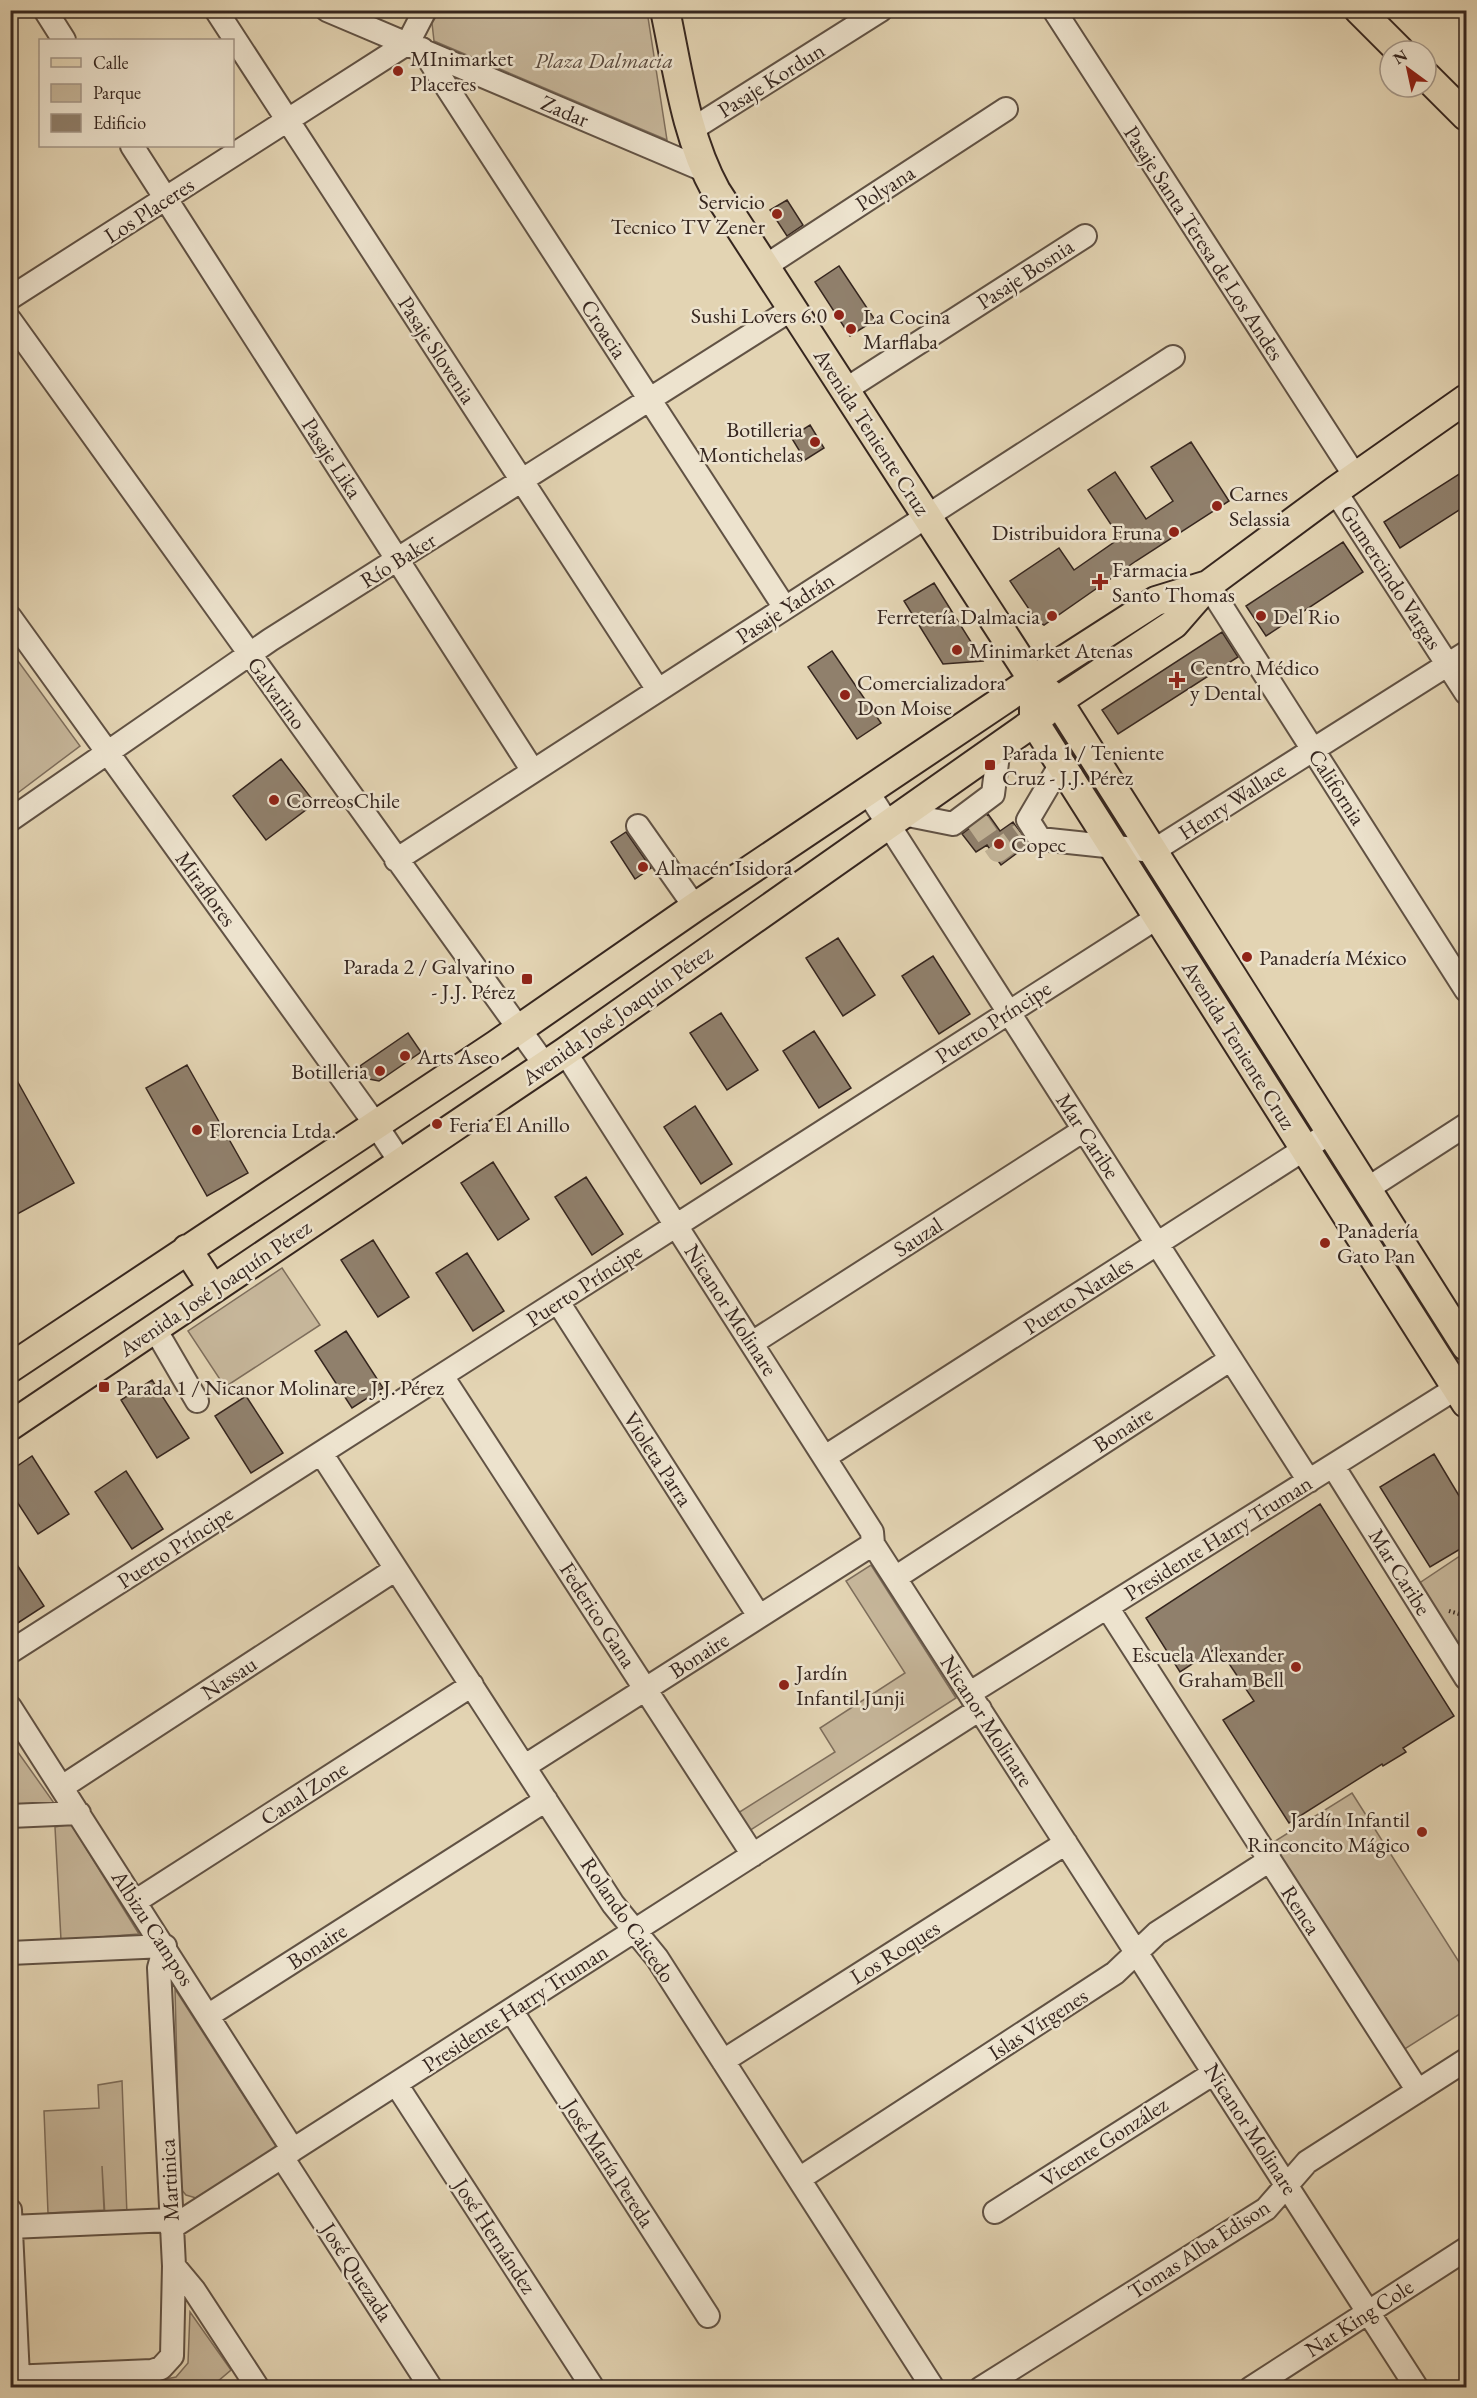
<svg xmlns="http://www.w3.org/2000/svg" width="1477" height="2398" font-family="'EB Garamond',serif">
  <rect width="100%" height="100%" fill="#e3d4b3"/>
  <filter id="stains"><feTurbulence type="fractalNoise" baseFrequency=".00333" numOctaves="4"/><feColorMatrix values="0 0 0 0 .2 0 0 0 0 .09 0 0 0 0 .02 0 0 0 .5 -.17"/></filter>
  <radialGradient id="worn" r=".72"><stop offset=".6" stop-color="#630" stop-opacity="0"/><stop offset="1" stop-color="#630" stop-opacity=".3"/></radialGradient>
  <!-- green -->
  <path fill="#c6b69a" stroke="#7e6e5c" stroke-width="1.5" d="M440,10L647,11L667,140L434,41L432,23Z
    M10,650L80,746L11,798H10Z
    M282,1268L320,1325L225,1387L188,1331Z
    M1466,1552V1675L1412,1588Z
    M871,1565L956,1698L749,1831L738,1813L835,1752L820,1728L905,1673L846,1581Z
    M10,1741L54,1803L11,1807Z
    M1352,1793L1466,1973V2010L1400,2052L1272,1843Z
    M71,1824L139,1934L61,1940L55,1827Z
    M175,1989L277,2148L196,2198L186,2195L180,2188Z
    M122,2081L127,2215L105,2217L102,2166L104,2210L48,2213L44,2111L99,2108L98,2085Z
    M190,2312L231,2370L211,2387H140V2384L176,2377L188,2363Z"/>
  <!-- building -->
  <path fill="#90806c" stroke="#36261f" stroke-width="1.5" d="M787,200L803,225L787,236L770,210Z
    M839,266L875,320L850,336L815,282Z
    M810,425L824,448L805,460L791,437Z
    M1191,442L1229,501L1136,561L1044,625L1037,621L1010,581L1059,548L1074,570L1120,538L1088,490L1115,472L1146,519L1173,501L1151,467Z
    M1467,469V505L1400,548L1384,522Z
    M1343,542L1363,572L1266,636L1246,606Z
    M934,583L983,661L943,664L904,601Z
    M1222,632L1238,657L1118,734L1102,710Z
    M832,651L881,723L857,739L808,667Z
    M281,759L315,803L266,840L233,796Z
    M988,814L1000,831L1013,822L1028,845L1001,865L987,845L976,852L962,834Z
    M626,832L651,868L635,879L611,842Z
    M838,938L875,995L843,1016L806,958Z
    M933,956L970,1014L939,1034L902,976Z
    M721,1013L758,1070L727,1090L690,1033Z
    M814,1031L851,1088L819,1108L783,1051Z
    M408,1033L421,1052L379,1081L369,1079L360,1066Z
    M187,1065L248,1173L207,1196L146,1088Z
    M10,1068L74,1183L10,1218Z
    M695,1106L732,1164L701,1184L664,1127Z
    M493,1162L529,1219L498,1240L461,1183Z
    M586,1177L623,1234L592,1255L555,1197Z
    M373,1240L409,1297L378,1317L341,1260Z
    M467,1253L504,1311L473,1331L436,1273Z
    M346,1331L383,1388L352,1408L315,1351Z
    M152,1380L189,1438L157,1458L121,1400Z
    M246,1396L283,1453L251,1473L215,1416Z
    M1434,1454L1467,1509V1545L1430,1567L1380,1487Z
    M32,1456L69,1514L38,1534L10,1491V1471Z
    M126,1471L163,1529L132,1549L95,1492Z
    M1320,1504L1454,1716L1403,1748L1406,1752L1383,1766L1382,1764L1289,1823L1223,1720L1254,1701L1218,1647L1180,1672L1146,1618Z
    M10,1554L44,1606L10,1628Z"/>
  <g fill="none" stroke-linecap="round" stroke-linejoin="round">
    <!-- minor-tunnel -->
    <path stroke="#c0b195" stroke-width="22" stroke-dasharray="22 11" stroke-linecap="butt" d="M975,818L998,851L1021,834"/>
    <!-- minor casing -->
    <g stroke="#615244" stroke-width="26">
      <path id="minor" d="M45,10L64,40
        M216,10L658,690
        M327,10L704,170
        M1054,10L1355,476
        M422,49L785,608
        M691,130L881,10
        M132,146L533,771
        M764,267L1006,109
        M10,298L408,43L425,10
        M10,320L545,1065
        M845,390L1085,236
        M1335,491L1466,693
        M1208,585L1466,990
        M10,617L376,1125L401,1163
        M1061,764L1028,820L1040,839L1153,851L1466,653
        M867,791L1309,1481
        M903,814L953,824L993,794L999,747
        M10,820L270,640L792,309
        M638,826L695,907
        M396,860L1173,357
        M565,1052L872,1532L873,1544L1417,2388
        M1367,1189L1466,1125
        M558,1302L759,1616
        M155,1329L197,1401
        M752,1343L1084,1130
        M442,1376L753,1855
        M321,1453L613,1904L657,1958L933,2388
        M825,1457L1331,1132
        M1333,1466L1466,1678
        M895,1578L1231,1359
        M1107,1607L1418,2091
        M10,1652L1158,917
        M970,1693L1466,1382
        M10,1707L293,2150
        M525,1766L873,1544
        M62,1787L396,1569
        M10,1816L79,1813
        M136,1901L472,1685
        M10,1953L165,1946
        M511,2010L708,2316
        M209,2015L546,1800
        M723,2061L1066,1843
        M396,2084L593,2388
        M282,2157L431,2388
        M799,2179L1115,1973L1157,1933L1270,1860
        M10,2210L18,2377
        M995,2212L1214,2073
        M10,2227L171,2220
        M171,2228L980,1709
        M174,2266L194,2290L258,2388
        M10,2377L152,2371L161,2368L172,2356L174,2266L159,1968L165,1946
        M981,2388L1266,2209L1307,2162L1466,2060
        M1251,2388L1466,2249"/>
    </g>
    <!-- major casing -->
    <g stroke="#36261f" stroke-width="32">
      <path id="major" d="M665,10C678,71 686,137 716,191L1033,680L1058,701L1466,1346
        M1359,10L1400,51
        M1426,76L1466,116
        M1034,703V722L1466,1403
        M187,1249L213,1289
        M10,1368L496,1045L695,907L1033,680L1156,601L1208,585
        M10,1426L565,1052L1034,722L1058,701L1174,624L1208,585L1335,491L1466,399"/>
    </g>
    <!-- path -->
    <path stroke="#36261f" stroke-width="4" stroke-dasharray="1.5 3" stroke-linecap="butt" d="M1449,1611L1466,1616"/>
    <!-- minor -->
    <use href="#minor" stroke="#ede3ce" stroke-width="22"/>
    <!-- major -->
    <use href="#major" stroke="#e3d4b3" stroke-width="28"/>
  </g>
  <!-- markers -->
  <g fill="#8f2418" stroke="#ede3ce" stroke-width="2">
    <circle cx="398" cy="71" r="6"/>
    <circle cx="777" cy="214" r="6"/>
    <circle cx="839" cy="315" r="6"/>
    <circle cx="851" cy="329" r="6"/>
    <circle cx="815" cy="442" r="6"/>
    <circle cx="1217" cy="506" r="6"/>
    <circle cx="1174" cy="532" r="6"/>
    <path d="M1097 573h6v6h6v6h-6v6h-6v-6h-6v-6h6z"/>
    <circle cx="1052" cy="616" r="6"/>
    <circle cx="1261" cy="616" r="6"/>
    <circle cx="957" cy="650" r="6"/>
    <path d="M1174 671h6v6h6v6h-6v6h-6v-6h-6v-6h6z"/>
    <circle cx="845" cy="695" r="6"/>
    <rect x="984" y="759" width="12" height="12" rx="3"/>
    <circle cx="274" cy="800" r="6"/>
    <circle cx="999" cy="844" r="6"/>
    <circle cx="643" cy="867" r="6"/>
    <circle cx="1247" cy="957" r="6"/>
    <rect x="521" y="973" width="12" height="12" rx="3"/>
    <circle cx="405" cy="1056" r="6"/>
    <circle cx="380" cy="1071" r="6"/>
    <circle cx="437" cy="1124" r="6"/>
    <circle cx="197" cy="1130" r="6"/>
    <circle cx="1325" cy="1243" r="6"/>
    <rect x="98" y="1381" width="12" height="12" rx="3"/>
    <circle cx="1296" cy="1667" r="6"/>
    <circle cx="784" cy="1685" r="6"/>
    <circle cx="1422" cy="1832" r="6"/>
  </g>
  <g text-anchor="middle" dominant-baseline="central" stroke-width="5" stroke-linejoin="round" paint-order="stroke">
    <!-- poi labels -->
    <g font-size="22" fill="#36261f" stroke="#ede3ce" text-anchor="start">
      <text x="410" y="58">MInimarket<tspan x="410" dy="25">Placeres</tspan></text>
      <text x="765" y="201" text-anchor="end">Servicio<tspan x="765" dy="25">Tecnico TV Zener</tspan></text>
      <text x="827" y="315" text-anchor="end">Sushi Lovers 6.0</text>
      <text x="863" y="316">La Cocina<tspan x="863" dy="25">Marflaba</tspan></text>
      <text x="803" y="429" text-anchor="end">Botilleria<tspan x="803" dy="25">Montichelas</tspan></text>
      <text x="1229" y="493">Carnes<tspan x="1229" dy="25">Selassia</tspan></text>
      <text x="1162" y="532" text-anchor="end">Distribuidora Fruna</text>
      <text x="1112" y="569">Farmacia<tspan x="1112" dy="25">Santo Thomas</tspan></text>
      <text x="1040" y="616" text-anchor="end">Ferretería Dalmacia</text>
      <text x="1273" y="616">Del Rio</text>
      <text x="969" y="650">Minimarket Atenas</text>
      <text x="1190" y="667">Centro Médico<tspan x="1190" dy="25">y Dental</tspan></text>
      <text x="857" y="682">Comercializadora<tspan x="857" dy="25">Don Moise</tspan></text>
      <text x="1002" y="752">Parada 1 / Teniente<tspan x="1002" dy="25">Cruz - J.J. Pérez</tspan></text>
      <text x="286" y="800">CorreosChile</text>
      <text x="1011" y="844">Copec</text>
      <text x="655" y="867">Almacén Isidora</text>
      <text x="1259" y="957">Panadería México</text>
      <text x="515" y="966" text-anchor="end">Parada 2 / Galvarino<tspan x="515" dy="25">- J.J. Pérez</tspan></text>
      <text x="417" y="1056">Arts Aseo</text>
      <text x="368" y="1071" text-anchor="end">Botilleria</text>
      <text x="449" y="1124">Feria El Anillo</text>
      <text x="209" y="1130">Florencia Ltda.</text>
      <text x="1337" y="1230">Panadería<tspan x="1337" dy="25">Gato Pan</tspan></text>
      <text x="116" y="1387">Parada 1 / Nicanor Molinare - J.J. Pérez</text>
      <text x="1284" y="1654" text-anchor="end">Escuela Alexander<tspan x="1284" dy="25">Graham Bell</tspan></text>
      <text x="796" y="1672">Jardín<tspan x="796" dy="25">Infantil Junji</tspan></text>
      <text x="1410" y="1819" text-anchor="end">Jardín Infantil<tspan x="1410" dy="25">Rinconcito Mágico</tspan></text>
    </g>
    <!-- park labels -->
    <g font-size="22" font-style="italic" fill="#5a4a3e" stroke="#ede3ce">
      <text x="604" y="60">Plaza Dalmacia</text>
    </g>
    <!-- street labels -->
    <g font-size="22" fill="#36261f" stroke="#ede3ce">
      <text transform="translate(771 80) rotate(-32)">Pasaje Kordun</text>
      <text transform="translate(565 111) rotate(23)">Zadar</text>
      <text transform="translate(885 188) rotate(-33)">Polyana</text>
      <text transform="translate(149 210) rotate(-33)">Los Placeres</text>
      <text transform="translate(1204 243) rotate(57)">Pasaje Santa Teresa de Los Andes</text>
      <text transform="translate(1025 274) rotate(-33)">Pasaje Bosnia</text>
      <text transform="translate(604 329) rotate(57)">Croacia</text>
      <text transform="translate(437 350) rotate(57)">Pasaje Slovenia</text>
      <text transform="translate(872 432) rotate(57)">Avenida Teniente Cruz</text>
      <text transform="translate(332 458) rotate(57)">Pasaje Lika</text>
      <text transform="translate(398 560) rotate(-32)">Río Baker</text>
      <text transform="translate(1391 577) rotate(57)">Gumercindo Vargas</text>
      <text transform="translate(785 608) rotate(-33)">Pasaje Yadrán</text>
      <text transform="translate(277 693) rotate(54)">Galvarino</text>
      <text transform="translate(1337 787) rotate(57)">California</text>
      <text transform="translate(1232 801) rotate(-33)">Henry Wallace</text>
      <text transform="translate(206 889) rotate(54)">Miraflores</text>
      <text transform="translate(617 1015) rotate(-35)">Avenida José Joaquín Pérez</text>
      <text transform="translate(993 1022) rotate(-33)">Puerto Príncipe</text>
      <text transform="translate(1239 1045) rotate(58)">Avenida Teniente Cruz</text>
      <text transform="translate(1088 1136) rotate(57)">Mar Caribe</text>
      <text transform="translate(918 1237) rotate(-33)">Sauzal</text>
      <text transform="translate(584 1285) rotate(-33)">Puerto Príncipe</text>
      <text transform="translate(215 1288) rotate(-34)">Avenida José Joaquín Pérez</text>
      <text transform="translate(1078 1295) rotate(-33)">Puerto Natales</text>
      <text transform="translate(731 1310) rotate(57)">Nicanor Molinare</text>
      <text transform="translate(1123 1429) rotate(-33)">Bonaire</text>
      <text transform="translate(658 1459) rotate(57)">Violeta Parra</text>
      <text transform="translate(1218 1538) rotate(-32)">Presidente Harry Truman</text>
      <text transform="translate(175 1547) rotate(-33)">Puerto Príncipe</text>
      <text transform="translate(1400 1572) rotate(58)">Mar Caribe</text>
      <text transform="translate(598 1615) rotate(57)">Federico Gana</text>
      <text transform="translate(699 1655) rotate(-33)">Bonaire</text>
      <text transform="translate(229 1678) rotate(-33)">Nassau</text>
      <text transform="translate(987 1721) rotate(57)">Nicanor Molinare</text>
      <text transform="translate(304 1793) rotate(-33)">Canal Zone</text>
      <text transform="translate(1301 1910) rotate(57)">Renca</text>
      <text transform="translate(628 1920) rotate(55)">Rolando Caicedo</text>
      <text transform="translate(153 1928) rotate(57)">Albizu Campos</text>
      <text transform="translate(317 1946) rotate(-33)">Bonaire</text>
      <text transform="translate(895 1952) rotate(-32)">Los Roques</text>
      <text transform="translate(515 2008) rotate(-33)">Presidente Harry Truman</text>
      <text transform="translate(1038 2024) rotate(-33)">Islas Vírgenes</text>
      <text transform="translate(1251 2129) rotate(57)">Nicanor Molinare</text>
      <text transform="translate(1104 2142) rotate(-33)">Vicente González</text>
      <text transform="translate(609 2163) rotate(57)">José María Pereda</text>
      <text transform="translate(169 2180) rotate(-93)">Martinica</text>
      <text transform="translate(495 2236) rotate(57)">José Hernández</text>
      <text transform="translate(1199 2249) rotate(-33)">Tomas Alba Edison</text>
      <text transform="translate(357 2272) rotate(57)">José Quezada</text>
      <text transform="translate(1359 2318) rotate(-33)">Nat King Cole</text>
    </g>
  </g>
  <!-- margin -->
  <rect width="1477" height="2398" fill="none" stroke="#e3d4b3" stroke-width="36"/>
  <rect x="12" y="12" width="1453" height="2374" fill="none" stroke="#36261f" stroke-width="3"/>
  <rect x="18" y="18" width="1441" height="2362" fill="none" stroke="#36261f" stroke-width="1.5"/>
  <!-- legend -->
  <rect x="39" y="39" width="195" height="108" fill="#ede3ce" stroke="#a49788" stroke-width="1.5"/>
  <rect x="51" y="58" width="30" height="9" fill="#e3d4b3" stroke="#a49788" stroke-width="1.5"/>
  <text x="93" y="69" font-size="18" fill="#36261f">Calle</text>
  <rect x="51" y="84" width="30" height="18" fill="#c6b69a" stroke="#a49788" stroke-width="1.5"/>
  <text x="93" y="99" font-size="18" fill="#36261f">Parque</text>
  <rect x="51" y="114" width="30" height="18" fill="#90806c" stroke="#a49788" stroke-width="1.5"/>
  <text x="93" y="129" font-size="18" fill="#36261f">Edificio</text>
  <!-- north arrow -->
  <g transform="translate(1408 69) rotate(327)"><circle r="28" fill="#ede3ce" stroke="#a49788" stroke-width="1.5"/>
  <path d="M0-4.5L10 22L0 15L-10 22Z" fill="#8f2418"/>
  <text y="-9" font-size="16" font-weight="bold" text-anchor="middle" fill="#36261f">N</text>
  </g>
  <rect width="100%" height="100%" filter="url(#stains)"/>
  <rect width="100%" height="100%" fill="url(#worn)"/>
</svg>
